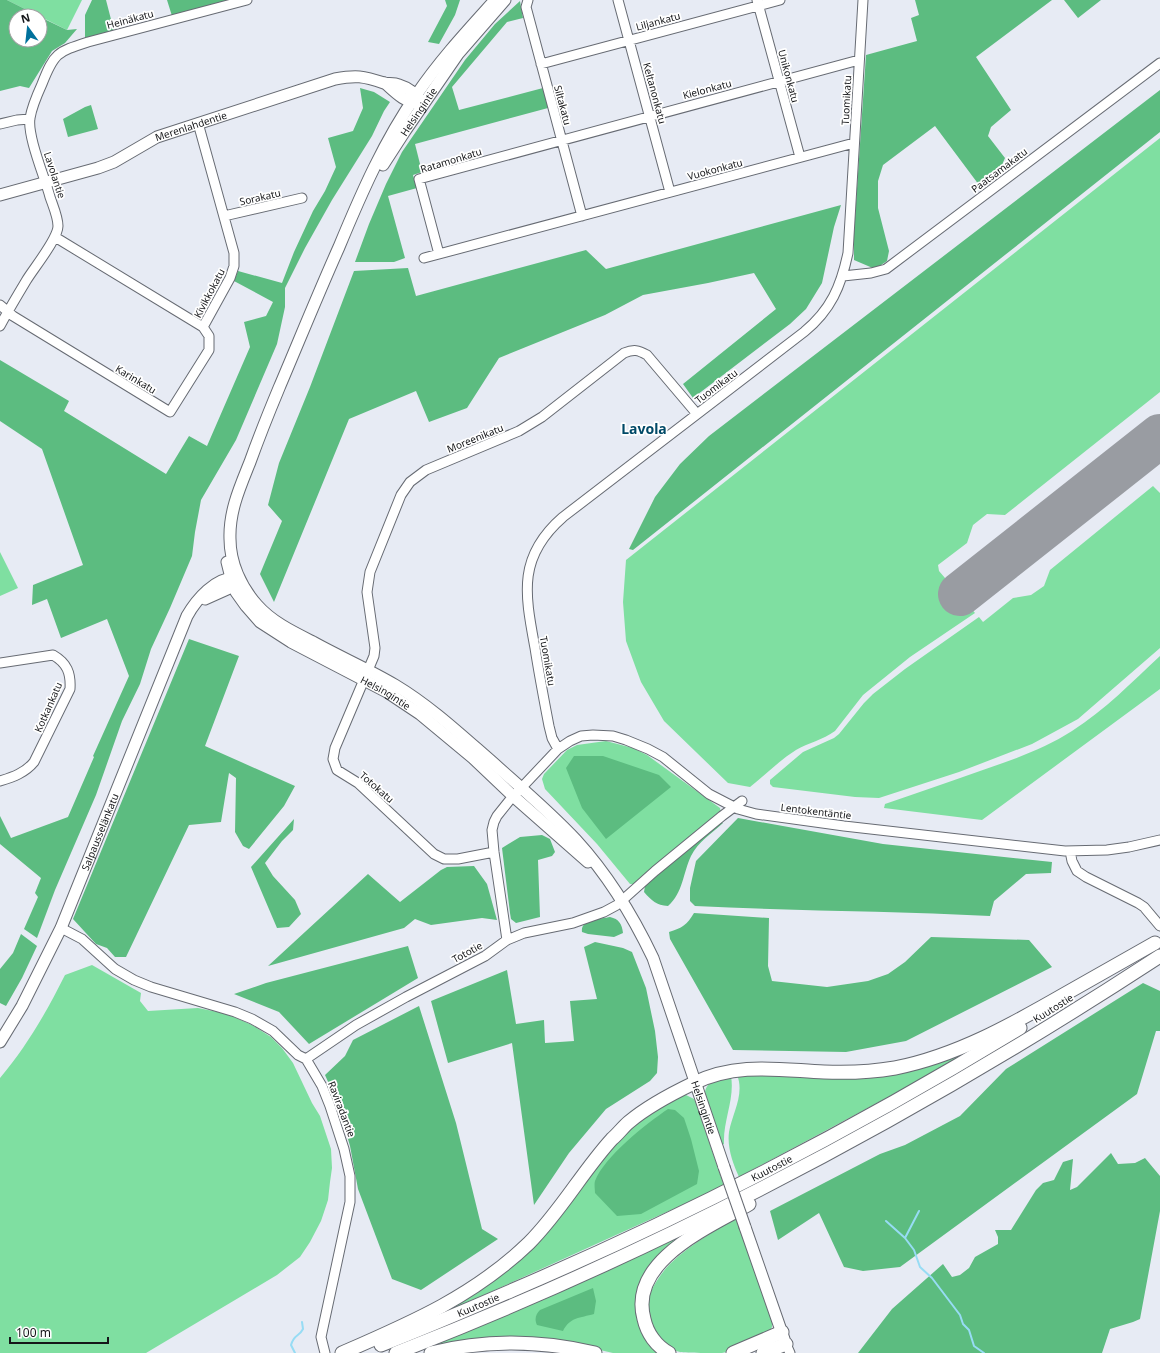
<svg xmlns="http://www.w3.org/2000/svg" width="1160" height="1353" font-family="'Noto Sans',sans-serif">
  <rect width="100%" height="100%" fill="#e7ebf4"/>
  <!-- green -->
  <path fill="#7fdfa1" d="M7,0H82L67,30Z
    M1160,138V392L1005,515L987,514L973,525L967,543L938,565L939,571L975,613L910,657L863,695L835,731C823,740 808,743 796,750C780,760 765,775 750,787L728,783L664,721L641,682L626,641L623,602L626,560Z
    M1153,486L1160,493V648L1078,719L1032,744L959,772L879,798L855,797L773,787L770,784V780L803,752L834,738L839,734L864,703L873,694L905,669L979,617L983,622L1013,598L1031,595L1044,586L1050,570Z
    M0,552L18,588L0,596Z
    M1160,656V689L982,820L884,808L885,804C917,793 949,782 980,771C1012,760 1044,749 1072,731C1105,710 1132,682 1160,656Z
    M606,741L633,748L647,755L720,808L721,813L635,884H630L597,844L545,789L542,779L544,774L567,750L577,745Z
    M92,965L141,993L140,1001L148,1011L198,1008L218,1012L234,1017L252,1025L271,1037L282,1048L293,1063L312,1103L320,1116L331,1149L332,1168L330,1182L328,1200L321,1221L310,1242L300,1257L277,1275L146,1353H0V1078C27,1046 47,1011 65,975Z
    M965,1051L967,1053L892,1095L739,1177C733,1163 727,1148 729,1132C732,1114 745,1094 737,1075L748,1073L852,1077Z
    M731,1076C735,1099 723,1120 724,1144L722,1145L705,1092C707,1080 721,1079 731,1076Z
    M686,1095L694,1099L696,1103L724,1186L453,1309L452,1306L498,1277L518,1260L605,1154L647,1113L679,1097Z
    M736,1217L772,1321V1327L769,1332C755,1338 737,1350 722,1353C715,1353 686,1353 680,1352C659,1346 645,1320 649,1299C650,1292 654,1285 658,1279C674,1253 711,1234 736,1217Z
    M699,1227L643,1276C634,1295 632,1317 644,1336C647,1342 654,1348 658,1353H613L574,1344L429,1347L587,1280Z"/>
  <!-- forest -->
  <path fill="#5cbc80" d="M0,0H7L39,16H16V40H40V17L67,30L77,29L65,43L52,51L29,88L20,86L0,91Z
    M92,0H106L114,31L85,38V15Z
    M167,0H232L172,16Z
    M445,0H460L455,15L439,44L428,42L447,6Z
    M915,0H1052L976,57L1011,110L991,127L988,136L1005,158L998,174L982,189L935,126L883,165L878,181V208L889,251L887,261L875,269L854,260V233L866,55L917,41L911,18L919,15Z
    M1064,0H1101L1078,18Z
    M520,1L523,18L507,22L452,87L459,110L543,88L548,108L415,144L422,172L413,175L417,188L388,196L405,258L394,262H355L369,224L386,184L402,152L465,60L495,24Z
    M360,88L374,92L390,102L384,111L372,136L332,200L305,248L285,288V307L277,344L236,440L201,500L195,532L192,556L170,608L151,649L140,684L122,721L96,795L55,890L37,938L24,929L38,897L35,893L41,878L0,844V816L11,838L68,817L94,757L93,756L129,676L107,619L61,638L47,599L32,605L33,585L83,565L42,449L0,421V360L69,401L64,411L166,474L189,436L207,446L250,347L244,322L266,316L273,302L234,281L238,271L282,283L294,252L313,211L325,191L336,167L328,138L353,131L363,108Z
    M1160,90V132L633,550L629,549L655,497L680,464L709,436Z
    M91,105L98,129L68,137L63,119L85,107Z
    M841,205L834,227L822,283L806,309L790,324L693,398L683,384L776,309L754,273L708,283L643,295L605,315L499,358L467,408L429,422L416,391L349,419L274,602L260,574L282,521L268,505L279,463L310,387L354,271L408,268L416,296L586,250L606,269Z
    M189,639L239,656L205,746L295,786L284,806L249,849L243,846L235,832L236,778L229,773L221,822L189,825L126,957H115L107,948L96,944L73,919Z
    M574,756H603L659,775L671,787L606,839L582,808L566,768Z
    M738,818L883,844L1052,862L1051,873L1026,874L994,901L990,916C891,911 793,911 695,906L690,901V888L696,861Z
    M294,819L293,830L282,841L265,863L273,876L295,900L301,914L289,927L277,928L251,867Z
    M720,821L723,823C712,833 698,842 691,856C683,873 683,893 668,906C656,905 652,901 644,892L645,886Z
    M542,835L550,839L555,852L552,856L538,860L540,917L516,923L511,919L510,913L502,848L520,837Z
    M474,866L487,884L497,920L482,918L431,925L415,919L404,928L268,966L368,874L400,902L441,870L447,867Z
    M694,913L769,918L768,966L772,981L827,987L868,981L888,974L905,962L931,937L1029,940L1052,967L906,1041L846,1052L733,1050L670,939L669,932C682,928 687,925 694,913Z
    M610,917C619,919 622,924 623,933L614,937L588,934L582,932C580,919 601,919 610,917Z
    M21,934L37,946L22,978L6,1006L0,1003V969L13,953Z
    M595,942L623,948L632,952L646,988L655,1031L658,1057L657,1073L650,1081L606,1109L569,1153L534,1205L512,1043L448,1063L431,1001L507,970L516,1024L544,1020L545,1043L574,1041L570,1001L597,999L584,947Z
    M408,946L418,978L309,1044L279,1012L234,994L266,983Z
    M1143,983L1160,991V1031H1156L1137,1094L900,1267L863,1271L844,1267L819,1213L778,1240L770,1211L880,1154L905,1145L960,1116L1006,1069Z
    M419,1006L456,1123L482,1229L498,1239L421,1290L392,1279L358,1189L350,1146L338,1104L325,1075L345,1056L353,1040Z
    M668,1109L675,1110L684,1118L691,1139L699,1171L697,1184L641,1214L617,1216L595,1193C595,1190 594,1184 595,1181C604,1157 647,1123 668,1109Z
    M1111,1153L1118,1164L1135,1163L1145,1158L1160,1176V1211L1140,1319L1133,1322L1110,1329L1102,1353H858L892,1309L943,1264L952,1277L960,1275L969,1268L975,1257L998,1244V1237L995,1230H1011L1036,1190L1043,1183L1054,1180L1063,1162L1073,1159L1070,1190L1077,1187Z
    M593,1288L596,1301L594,1314C580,1318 570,1317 563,1331L537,1325C534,1319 536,1314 540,1310Z"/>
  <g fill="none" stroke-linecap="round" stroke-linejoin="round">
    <!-- stream -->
    <path stroke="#97dcf4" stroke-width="2" d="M886,1221L905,1238L914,1250L920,1267L932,1278L960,1315L963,1324L969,1330L974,1346L984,1353
      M905,1238L919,1211
      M295,1353L291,1345C294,1334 299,1337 303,1329L302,1322"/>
    <!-- runway -->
    <path stroke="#999ca2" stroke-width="44" d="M960,594L1160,436"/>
    <!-- minor casing -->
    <g stroke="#676b73" stroke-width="11">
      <path id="minor" d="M528,0L526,7L582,216
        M618,0L670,192
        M757,0L800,157
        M541,64L780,0
        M0,124L17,120L30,119
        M224,216L302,198
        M55,237L203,327L230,278L234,266V253L198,123
        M439,254L419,179L859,60
        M424,258L854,143
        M843,276L871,273L886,269L1160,63
        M0,305L13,316L170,412L209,350V336L203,327
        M0,326C8,311 17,296 26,281C33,269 58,239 58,226C58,217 53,206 50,197C45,178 27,136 30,118C32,106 37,95 42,84C54,53 57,52 88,42L247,0
        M0,663L53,655C67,663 71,673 70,689L34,762C25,773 13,777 0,781
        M558,749L552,738L549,726C544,700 539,674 535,648C525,594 517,557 563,517L804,332C831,310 841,286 848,253L863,0
        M1070,851L1072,861L1077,871L1086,877L1138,903L1144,907L1160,926
        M494,852L458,859H444L434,854L358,783L337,770L333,759L335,748L374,656L375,648L367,592L370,572L401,495L410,482L426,470L519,431L542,417L624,353C634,349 638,350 647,355L697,414
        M61,928L82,939L115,969L134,980L151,987L235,1012L252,1019L273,1031L298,1055L306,1059L322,1086L330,1106L344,1149L350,1176V1202L321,1337L325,1353
        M507,940L494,852L492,830L494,822L497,816L509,801L558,749L570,741L581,736L593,735L613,736L626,740L648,749L663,757L709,794L738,809L756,814L844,826L1065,851L1107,850L1129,847L1160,840
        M306,1059L356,1025L406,997L485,956L507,940L524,933L573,923L604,912L617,905L655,871L722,816L742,801
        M786,1344L790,1353"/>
    </g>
    <!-- major casing -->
    <g stroke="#676b73" stroke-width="13">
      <g id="major">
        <path id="s1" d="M495,0C468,30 440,60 417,94C384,141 361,194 339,247C318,294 299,341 279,388C269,412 259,437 250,462C240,487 229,511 230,539C230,563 241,587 257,605C272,622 293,632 313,642C340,657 368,669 395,685C430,706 460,734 491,761C520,787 550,812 576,840C608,875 633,916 653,958L724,1167"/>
        <path d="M385,83C395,92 405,103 419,103"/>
        <path id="s2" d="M383,165L405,131L458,54L505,0"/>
        <path id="s3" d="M0,195L98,168L114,162L157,137L335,79C356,75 363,76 384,83C388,84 394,83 399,85C409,88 417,95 423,103"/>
        <path id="s4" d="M227,562L231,578L236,592L246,606L260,622L291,642L387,692L420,714L473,758L513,796L588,862"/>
        <path d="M205,599L234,586L238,581"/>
        <path id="s5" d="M0,1042L22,1006L61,928L187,616C196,600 216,576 237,578"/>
        <path d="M745,1227L784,1339"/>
      </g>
    </g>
    <!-- highway casing -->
    <g stroke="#676b73" stroke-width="15">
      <g id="highway">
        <path id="s6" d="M381,1345C425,1328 469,1309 513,1290C688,1215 858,1127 1020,1028"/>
        <path d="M342,1353C411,1323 474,1296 529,1243C561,1211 582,1172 612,1139C618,1134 623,1127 629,1122C648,1106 671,1094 694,1083C737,1062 779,1070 824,1072C848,1073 872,1072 895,1068C956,1056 1011,1025 1065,994C1095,977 1125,960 1155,943"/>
        <path d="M396,1353C664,1249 920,1113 1160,956"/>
        <path d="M431,1353C486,1339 540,1340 595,1353"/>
        <path d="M669,1353C656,1346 647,1333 644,1319C628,1261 709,1227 749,1204"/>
        <path d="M733,1353L782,1332"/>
        <path d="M763,1353L786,1344"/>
      </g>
    </g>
    <!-- minor -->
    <use href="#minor" stroke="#fff" stroke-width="9"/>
    <!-- major -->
    <use href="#major" stroke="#fff" stroke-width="11"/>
    <!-- highway -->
    <use href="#highway" stroke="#fff" stroke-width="13"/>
    <!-- major-bridge casing -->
    <g stroke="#676b73" stroke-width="13" stroke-linecap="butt">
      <path id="major-bridge" d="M724,1167L745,1227"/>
    </g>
    <!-- major-bridge -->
    <use href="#major-bridge" stroke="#fff" stroke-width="11"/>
  </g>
  <g text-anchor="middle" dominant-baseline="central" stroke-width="3.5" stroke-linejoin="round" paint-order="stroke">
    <!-- street labels -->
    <g font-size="10" fill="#151619" stroke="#fff">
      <text transform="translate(130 19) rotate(-15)">Heinäkatu</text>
      <text transform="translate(658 21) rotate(-15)">Liljankatu</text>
      <text transform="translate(789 76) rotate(75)">Unikonkatu</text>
      <text transform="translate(707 89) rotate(-15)">Kielonkatu</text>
      <text transform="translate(655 93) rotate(75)">Keltanonkatu</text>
      <text transform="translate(846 100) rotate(-87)">Tuomikatu</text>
      <text transform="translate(563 105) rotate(75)">Siltakatu</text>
      <text stroke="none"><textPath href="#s2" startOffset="64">Helsingintie</textPath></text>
      <text stroke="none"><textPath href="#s3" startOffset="204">Merenlahdentie</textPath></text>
      <text transform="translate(451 160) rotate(-17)">Ratamonkatu</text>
      <text transform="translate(715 169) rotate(-15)">Vuokonkatu</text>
      <text transform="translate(999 170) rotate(-37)">Paatsamakatu</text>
      <text transform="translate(55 175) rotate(72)">Lavolantie</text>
      <text transform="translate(260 197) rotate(-13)">Sorakatu</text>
      <text transform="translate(209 293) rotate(-62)">Kivikkokatu</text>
      <text transform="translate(136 379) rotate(31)">Karinkatu</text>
      <text transform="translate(716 386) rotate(-37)">Tuomikatu</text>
      <text transform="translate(475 438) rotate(-22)">Moreenikatu</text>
      <text transform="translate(548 661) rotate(80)">Tuomikatu</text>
      <text stroke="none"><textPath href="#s4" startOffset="214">Helsingintie</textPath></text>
      <text transform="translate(48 707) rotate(-66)">Kotkankatu</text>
      <text transform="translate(377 787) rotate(41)">Totokatu</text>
      <text transform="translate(816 811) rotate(7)">Lentokentäntie</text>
      <text stroke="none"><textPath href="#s5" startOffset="233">Salpausselänkatu</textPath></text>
      <text transform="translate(467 952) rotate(-29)">Tototie</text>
      <text transform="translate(1053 1008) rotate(-32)">Kuutostie</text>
      <text stroke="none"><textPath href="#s1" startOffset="1378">Helsingintie</textPath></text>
      <text transform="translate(342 1109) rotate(69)">Raviradantie</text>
      <text stroke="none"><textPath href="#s6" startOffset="429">Kuutostie</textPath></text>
      <text stroke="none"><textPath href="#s6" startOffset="105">Kuutostie</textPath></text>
    </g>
    <!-- district labels -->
    <g font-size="14" font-weight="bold" fill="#004967" stroke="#fff">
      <text x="644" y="428">Lavola</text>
    </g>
  </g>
  <!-- north arrow -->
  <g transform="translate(28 28) rotate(345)"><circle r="19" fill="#ffffff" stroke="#a1a2a3"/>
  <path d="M0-3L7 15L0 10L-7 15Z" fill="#00719c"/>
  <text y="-6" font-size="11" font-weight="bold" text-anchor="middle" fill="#151619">N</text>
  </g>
  <!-- scale -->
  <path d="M10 1337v6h98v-6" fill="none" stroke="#151619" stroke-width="2"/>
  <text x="16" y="1337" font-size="12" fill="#151619" stroke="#ffffff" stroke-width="3" paint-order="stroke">100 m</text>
</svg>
